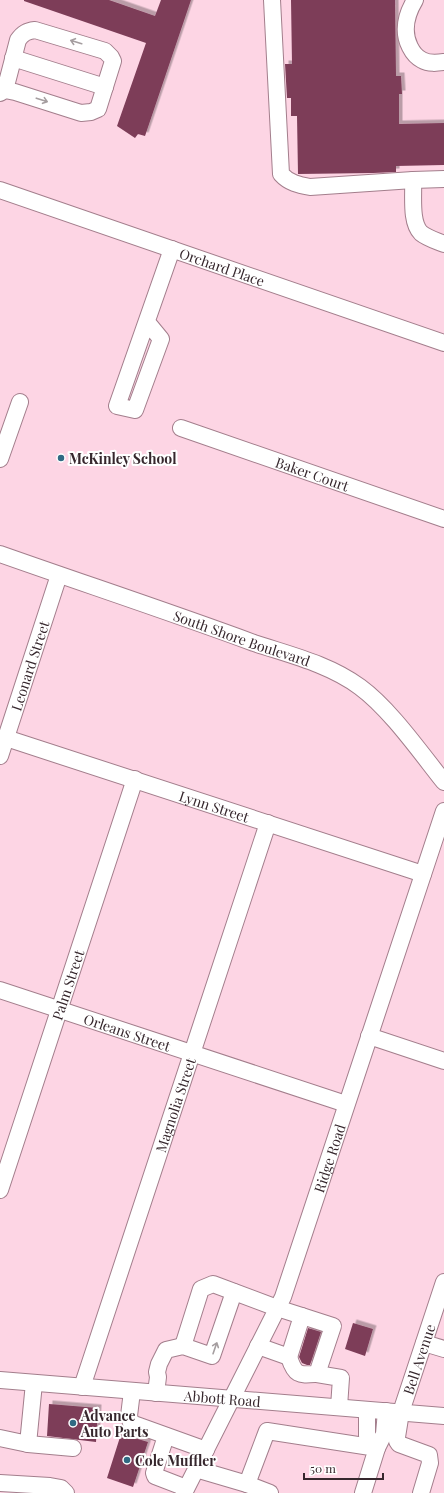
<svg xmlns="http://www.w3.org/2000/svg" width="444" height="1493" font-family="'Playfair Display',serif">
  <defs>
    <filter id="shadow"><feDropShadow dx="3.5" dy="-3.5" stdDeviation="0" flood-color="#0004"/></filter>
  </defs>
  <rect width="100%" height="100%" fill="#fdd5e4"/>
  <!-- building -->
  <path fill="#7d3d58" filter="url(#shadow)" d="M24,0H109L155,16L161,0H191L145,136L138,134L135,138L117,126L146,43L24,1Z
    M291,0H395L396,76H401L402,94H399V124L444,123V165L396,166V172L373,173L298,174L297,116H291V98H287L285,64H292Z
    M353,1323L373,1329L365,1356L345,1349Z
    M308,1328L321,1332L310,1365H307L302,1363L299,1357Z
    M49,1404L98,1408L96,1442L47,1436Z
    M121,1434L148,1442L133,1487L107,1478Z"/>
  <g fill="none" stroke-linecap="round" stroke-linejoin="round">
    <!-- minor casing -->
    <g stroke="#a37e8c" stroke-width="18">
      <g id="minor">
        <path d="M272,0L281,174C289,183 299,185 310,187L413,180"/>
        <path d="M415,0C406,15 402,31 410,47C413,53 416,57 422,60C429,64 437,63 444,62"/>
        <path d="M13,58L105,87"/>
        <path d="M0,93L5,90L18,40C23,33 27,31 35,30L105,51L111,57L113,61L98,109L91,112L81,113L15,92L5,90"/>
        <path d="M444,179L413,180C414,195 410,222 421,233C427,238 437,241 444,244"/>
        <path id="s1" d="M0,190L444,343"/>
        <path d="M147,322L161,339L135,410L117,406L172,249"/>
        <path id="s2" d="M181,428L444,519"/>
        <path d="M0,459L20,402"/>
        <path id="s3" d="M0,554C85,584 170,612 254,643C290,655 329,664 360,687C390,709 420,752 444,782"/>
        <path id="s4" d="M6,738L423,874"/>
        <path id="s5" d="M0,756L59,575"/>
        <path id="s6" d="M0,990L346,1104"/>
        <path d="M369,1036L444,1061"/>
        <path id="s7" d="M0,1190L135,779"/>
        <path d="M424,1343L444,1349"/>
        <path d="M183,1346L201,1289L213,1284L277,1308L302,1316L289,1357L258,1346"/>
        <path d="M289,1357C295,1376 299,1375 317,1374L333,1326L302,1316"/>
        <path d="M317,1374L341,1378L339,1407"/>
        <path id="s8" d="M0,1380L444,1416"/>
        <path id="s9" d="M82,1387L268,823"/>
        <path d="M132,1391L129,1416L131,1423L206,1450"/>
        <path d="M156,1393L158,1377L157,1372L159,1364L166,1350L183,1346L212,1356L234,1292"/>
        <path d="M367,1410V1436L377,1448L384,1434L386,1411"/>
        <path d="M166,1436L154,1473L155,1476L186,1488"/>
        <path d="M0,1438L28,1444L34,1383"/>
        <path d="M28,1444L73,1448"/>
        <path d="M196,1469L247,1484L270,1493"/>
        <path d="M0,1483L50,1486L61,1488L66,1493"/>
        <path d="M247,1484L267,1431L377,1448L363,1493"/>
        <path id="s10" d="M184,1493L283,1297L444,811"/>
        <path id="s11" d="M421,1493L430,1463L429,1455L399,1444L397,1441V1437L401,1412L444,1282"/>
      </g>
    </g>
    <!-- minor -->
    <use href="#minor" stroke="#fff" stroke-width="16"/>
  </g>
  <!-- one-way arrows -->
  <defs><path id="oneway-shaft" d="M-6 0H5M1.5-3L5.5 0L1.5 3" fill="none" stroke-width="1.6" stroke-linecap="round" stroke-linejoin="round"/></defs>
  <g stroke="#a59ea0">
    <use href="#oneway-shaft" transform="translate(76 42) rotate(-163)"/>
    <use href="#oneway-shaft" transform="translate(42 100) rotate(18)"/>
    <use href="#oneway-shaft" transform="translate(215 1348) rotate(-71)"/>
  </g>
  <!-- markers -->
  <g fill="#306a83" stroke="#fff" stroke-width="1.5">
    <circle cx="61" cy="458" r="4"/>
    <circle cx="73" cy="1423" r="4"/>
    <circle cx="127" cy="1460" r="4"/>
  </g>
  <g text-anchor="middle" dominant-baseline="central" stroke-width="4" stroke-linejoin="round" paint-order="stroke">
    <!-- street labels -->
    <g font-size="14" fill="#36272d" stroke="#fff">
      <text stroke="none"><textPath href="#s1" startOffset="235">Orchard Place</textPath></text>
      <text stroke="none"><textPath href="#s2" startOffset="139">Baker Court</textPath></text>
      <text stroke="none"><textPath href="#s3" startOffset="256">South Shore Boulevard</textPath></text>
      <text stroke="none"><textPath href="#s5" startOffset="95">Leonard Street</textPath></text>
      <text stroke="none"><textPath href="#s4" startOffset="219">Lynn Street</textPath></text>
      <text stroke="none"><textPath href="#s7" startOffset="216">Palm Street</textPath></text>
      <text stroke="none"><textPath href="#s6" startOffset="134">Orleans Street</textPath></text>
      <text stroke="none"><textPath href="#s9" startOffset="297">Magnolia Street</textPath></text>
      <text stroke="none"><textPath href="#s10" startOffset="366">Ridge Road</textPath></text>
      <text stroke="none"><textPath href="#s11" startOffset="160">Bell Avenue</textPath></text>
      <text stroke="none"><textPath href="#s8" startOffset="223">Abbott Road</textPath></text>
    </g>
    <!-- poi labels -->
    <g font-size="14" font-weight="bold" fill="#36272d" stroke="#fff" text-anchor="start">
      <text x="69" y="458">McKinley School</text>
      <text x="81" y="1415">Advance<tspan x="81" dy="16">Auto Parts</tspan></text>
      <text x="135" y="1460">Cole Muffler</text>
    </g>
  </g>
  <!-- scale -->
  <path d="M304 1473v6h79v-6" fill="none" stroke="#36272d" stroke-width="2"/>
  <text x="310" y="1473" font-size="12" fill="#36272d" stroke="#ffffff" stroke-width="3" paint-order="stroke">50 m</text>
</svg>
